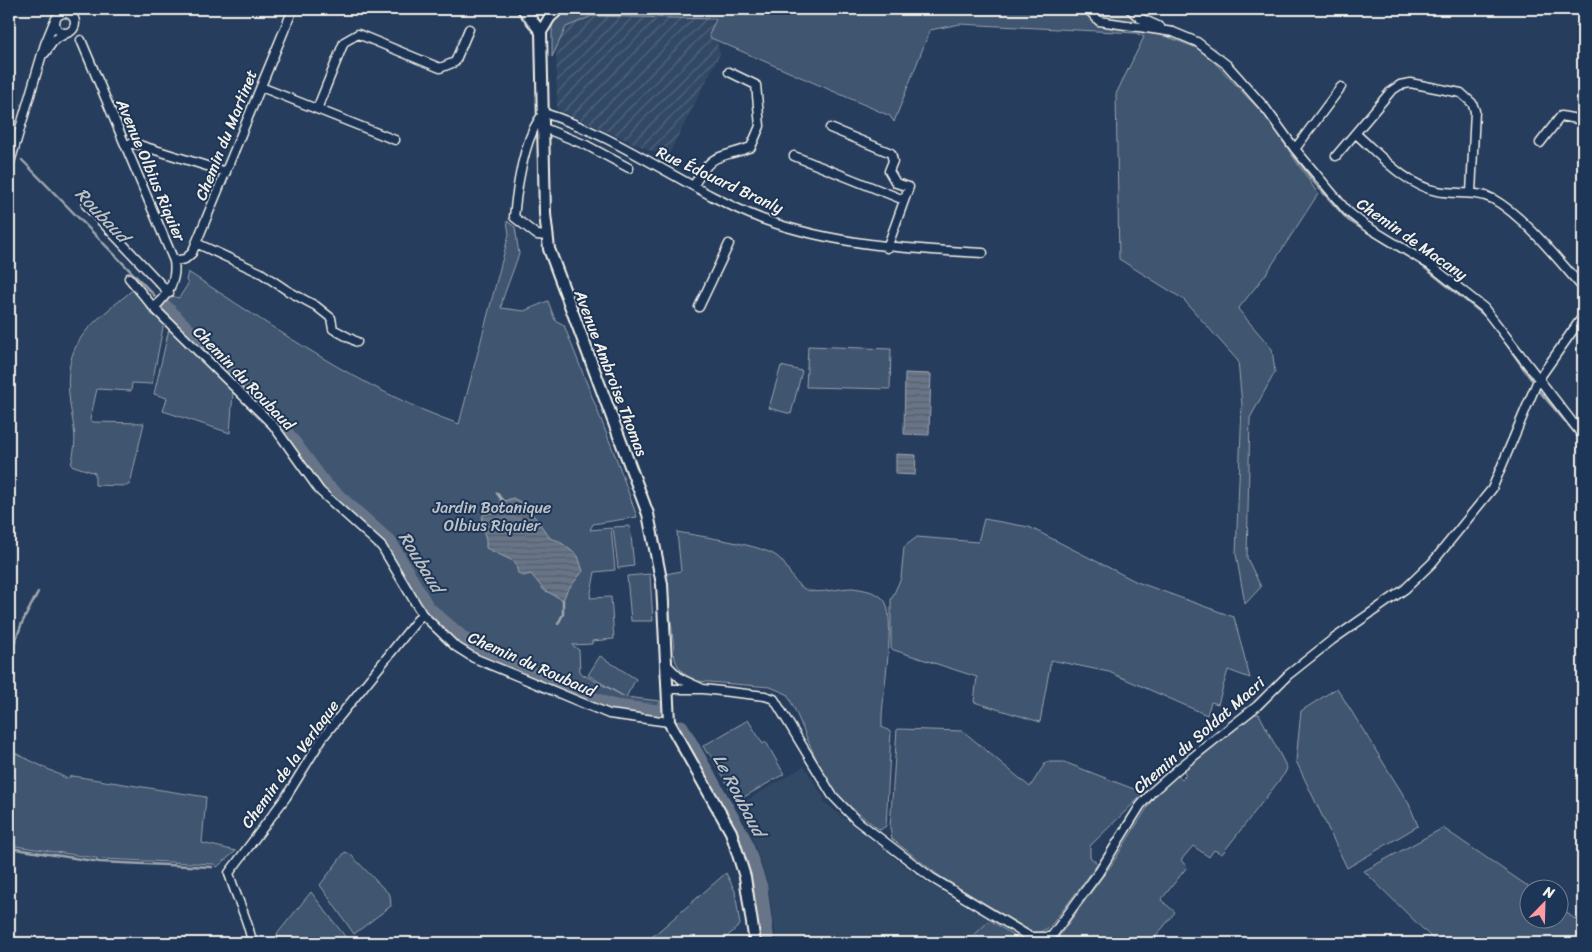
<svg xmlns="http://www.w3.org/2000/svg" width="1592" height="952" font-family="Sriracha,sans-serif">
  <defs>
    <pattern id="industrial-furrows" width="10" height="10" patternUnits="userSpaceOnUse" patternTransform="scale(1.25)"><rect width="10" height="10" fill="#334966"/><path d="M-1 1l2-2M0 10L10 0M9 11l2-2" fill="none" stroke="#51647c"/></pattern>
    <pattern id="water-rules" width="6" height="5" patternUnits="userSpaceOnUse" patternTransform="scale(1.25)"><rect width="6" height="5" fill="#677588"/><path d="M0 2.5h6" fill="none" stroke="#585e67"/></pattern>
  </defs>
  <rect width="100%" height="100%" fill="#263d5d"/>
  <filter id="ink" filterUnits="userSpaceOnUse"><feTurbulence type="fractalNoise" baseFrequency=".02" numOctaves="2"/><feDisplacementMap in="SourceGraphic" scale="10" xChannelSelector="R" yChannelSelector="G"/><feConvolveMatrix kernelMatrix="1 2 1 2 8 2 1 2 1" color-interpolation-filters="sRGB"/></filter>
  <g filter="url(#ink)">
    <!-- built -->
    <path fill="#334966" d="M804,766L824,798V802L921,879L990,920L966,943H777L768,885L750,829L737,806Z"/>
    <!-- industrial -->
    <path fill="url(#industrial-furrows)" d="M591,14L711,17L720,54L667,158L557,109L556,37L568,26Z"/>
    <!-- green -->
    <path fill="#40546f" stroke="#9aa2ac" d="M566,9H1123L1133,20L1137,30L1165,36L1197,48L1216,64L1268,119L1318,194L1266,274L1238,309L1272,349L1275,372L1250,418L1247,558L1261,587L1245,604L1236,554L1242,405L1238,361L1183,299L1119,259L1116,94L1144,37L1136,33L960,24L930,30L894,122L890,116L711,38L709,35L716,19L592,16L566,27L552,57V23Z
      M507,221L515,227L519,254L503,298L501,308L524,311L548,301L555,320L564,325L618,463L637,517L593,524L590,530L611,528L615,570L595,572L590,598L611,597L614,639L592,641V644L572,645L579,650L580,673L625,697L588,675L600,656L636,679L626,697L660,701V708L609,699L476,644L433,605L397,545L385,531L328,481L282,417L165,301L172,296L179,298L188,284L186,280L188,272C273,327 364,391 459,424L509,234Z
      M135,288L151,314L164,322L152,384L132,383L131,391L97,389L90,420L93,422L144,423L130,484L126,486L95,485V473L71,465C78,437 74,431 70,404C61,339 90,326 135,288Z
      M169,329L233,392L230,433L163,411L167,398L154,394Z
      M808,346L891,349L890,389L806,387Z
      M781,366L802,371L791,414L769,408Z
      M984,519L1029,527L1137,582L1234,617L1250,678L1228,670L1218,704L1211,702L1207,715L1109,672L1051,660L1040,722L974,702L977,677L891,649V600L901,578L904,547L917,537L978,542Z
      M630,526L634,566L618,568L613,527Z
      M677,532C698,536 766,545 779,558C789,567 791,581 803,588C816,596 837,588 852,588C862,589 881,592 886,603C895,623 883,691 882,717V727L891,732L886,826L880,830C869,821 857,813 846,803C816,774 806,729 787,694L770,687L697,681C686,676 679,671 675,659L666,574L681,571Z
      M650,574L653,621H631L627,576Z
      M1337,688L1409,804L1418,826L1347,868L1296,761L1301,711Z
      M1255,714H1259L1287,768L1285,773L1222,854L1214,850L1209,857L1193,846L1181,860L1187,867L1161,900L1175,912L1151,943H1054L1112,864L1157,792L1176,774L1182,779L1186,775L1183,770Z
      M748,720L763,744L766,742L784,774L737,801L709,753H707L703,746Z
      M897,729L963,731L1030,787L1046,762H1064L1144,793L1090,846V857L1098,864L1050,927L1040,932H1032L938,875L892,839L890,827Z
      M13,752L66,778L73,776L206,797L202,843L236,851L217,867L214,864L102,859L9,845V753Z
      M1443,828L1532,889L1530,890V920H1560V908L1583,925V943H1437L1364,871Z
      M345,852L350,854L390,895L391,906L354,934L320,885Z
      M726,873L735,891L740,925L720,943H645Z
      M311,892L350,943H277V934Z
      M990,920L1017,938L1015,943H966Z"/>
    <!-- water -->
    <path fill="url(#water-rules)" stroke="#9fa7ae" d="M905,373L931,374L929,435L904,434Z
      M896,454L916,455L915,475L896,474Z
      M502,498L504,501L513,498L526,505L550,538L559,541L578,556L583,571L567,591L563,600L544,590L531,574L523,576L518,573L515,562L486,548V539L481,524L483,515L494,511L501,505L500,500Z"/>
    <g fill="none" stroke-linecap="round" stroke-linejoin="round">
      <!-- stream -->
      <path stroke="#9fa7ae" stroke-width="2.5" d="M1281,136L1312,180L1348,220L1410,258
        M22,160L155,296
        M1420,264L1489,319
        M1505,342L1531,379
        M1540,392L1583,442
        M497,493L501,499
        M558,624L563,614V600
        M9,658L22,623L38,592
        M9,848L100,862L212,867"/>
      <!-- river -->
      <path stroke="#677588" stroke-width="15" d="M165,307L278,422L324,484L390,543L427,608L478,652L603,703L614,707L658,712
        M681,727L744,840L760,887L767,943"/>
      <!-- minor casing -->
      <g stroke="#f4f1e8" stroke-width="11">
        <path id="minor" d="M1088,9L1099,21L1173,32L1197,42L1227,65L1266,109L1295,149L1347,211L1366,226L1430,265L1484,308L1583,436
          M1130,9L1140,18L1160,27
          M55 23a10 10 0 1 1 20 0a10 10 0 1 1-20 0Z
          M81,40L174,261C177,281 168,294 154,308
          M45,53L54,40L67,33
          M261,87L395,140
          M317,109L344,42L358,34L440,68L455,62L469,29
          M544,128L586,145L629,168
          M830,128L891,153L893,161L889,171L896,183L909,187L887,248
          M1356,134C1379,154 1405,185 1437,191C1456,195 1475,190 1493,199C1525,217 1559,261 1583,288
          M1540,143L1561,116L1583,120
          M125,144H136L226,172
          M1295,149L1341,87
          M794,156L904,200
          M1336,156L1391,91L1400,85L1410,83L1461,93L1472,103L1475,111L1471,193
          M9,166L45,44L54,22
          M694,185C714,150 717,160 751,147L760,126L756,85L729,72
          M86,205L169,293
          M547,236L537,235L514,217C517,187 524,135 544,113C621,137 687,190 762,219C834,245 908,249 983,253
          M196,243L261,273L288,291L316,306L331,318L333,329L357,342
          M174,261L185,259L192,253L293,9
          M129,278L154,308L273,425L320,491L382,547L422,614L455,646L474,658L609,714L669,722
          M699,307L729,244
          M667,665L681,679L701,688
          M668,689H703L765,696L774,699L832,795L856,820L932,878L1030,937H1051L1099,872L1140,806L1152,792L1179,768L1257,706L1288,675L1332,640L1405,589L1432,563L1492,489L1538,380L1583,316
          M252,943C249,920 235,896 229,873L286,797L323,737L422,614"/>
      </g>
      <!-- tertiary casing -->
      <g stroke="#f4f1e8" stroke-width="14">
        <path id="tertiary" d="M523,9L541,32
          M559,9L550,17L541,32L545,214L549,249L648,514L662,584L669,722L731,832L745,877L755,943"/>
      </g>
      <!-- minor -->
      <use href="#minor" stroke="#1d3557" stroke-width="8"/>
      <!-- tertiary -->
      <use href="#tertiary" stroke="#1d3557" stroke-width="10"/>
    </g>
  </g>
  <g text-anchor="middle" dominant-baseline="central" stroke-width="4" stroke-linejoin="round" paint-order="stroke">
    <!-- street labels -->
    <g font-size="16" fill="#f4f1e8" stroke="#1d3557">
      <text transform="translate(226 135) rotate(-68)">Chemin du Martinet</text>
      <text transform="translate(151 170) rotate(67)">Avenue Olbius Riquier</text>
      <text transform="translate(720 180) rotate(25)">Rue Édouard Branly</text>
      <text transform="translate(1412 239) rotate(35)">Chemin de Macany</text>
      <text transform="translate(611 373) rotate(69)">Avenue Ambroise Thomas</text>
      <text transform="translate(244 378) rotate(46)">Chemin du Roubaud</text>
      <text transform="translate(532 664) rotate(24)">Chemin du Roubaud</text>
      <text transform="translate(1199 735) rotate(-41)">Chemin du Soldat Macri</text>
      <text transform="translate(290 764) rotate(-54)">Chemin de la Verlaque</text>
    </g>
    <!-- park labels -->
    <g font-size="16" fill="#bec2c4" stroke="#1d3557">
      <text x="492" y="507">Jardin Botanique<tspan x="492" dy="18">Olbius Riquier</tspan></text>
    </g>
    <!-- water labels -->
    <g font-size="18" font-style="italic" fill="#bcbfc2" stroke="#1d3557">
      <text transform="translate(102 215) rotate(46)">Roubaud</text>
      <text transform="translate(421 562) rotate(58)">Roubaud</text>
      <text transform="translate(739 795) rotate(62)">Le Roubaud</text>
    </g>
  </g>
  <!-- margin -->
  <rect width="1592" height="952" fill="none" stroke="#1d3557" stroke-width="30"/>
  <rect x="15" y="15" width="1562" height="922" fill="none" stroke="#f4f1e8" stroke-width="2" filter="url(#ink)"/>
  <!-- north arrow -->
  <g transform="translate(1544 904) rotate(23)"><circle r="24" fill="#1d3557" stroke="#738091"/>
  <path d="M0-4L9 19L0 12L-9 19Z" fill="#ff9aa2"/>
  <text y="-8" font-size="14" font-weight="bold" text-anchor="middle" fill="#f4f1e8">N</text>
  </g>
</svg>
